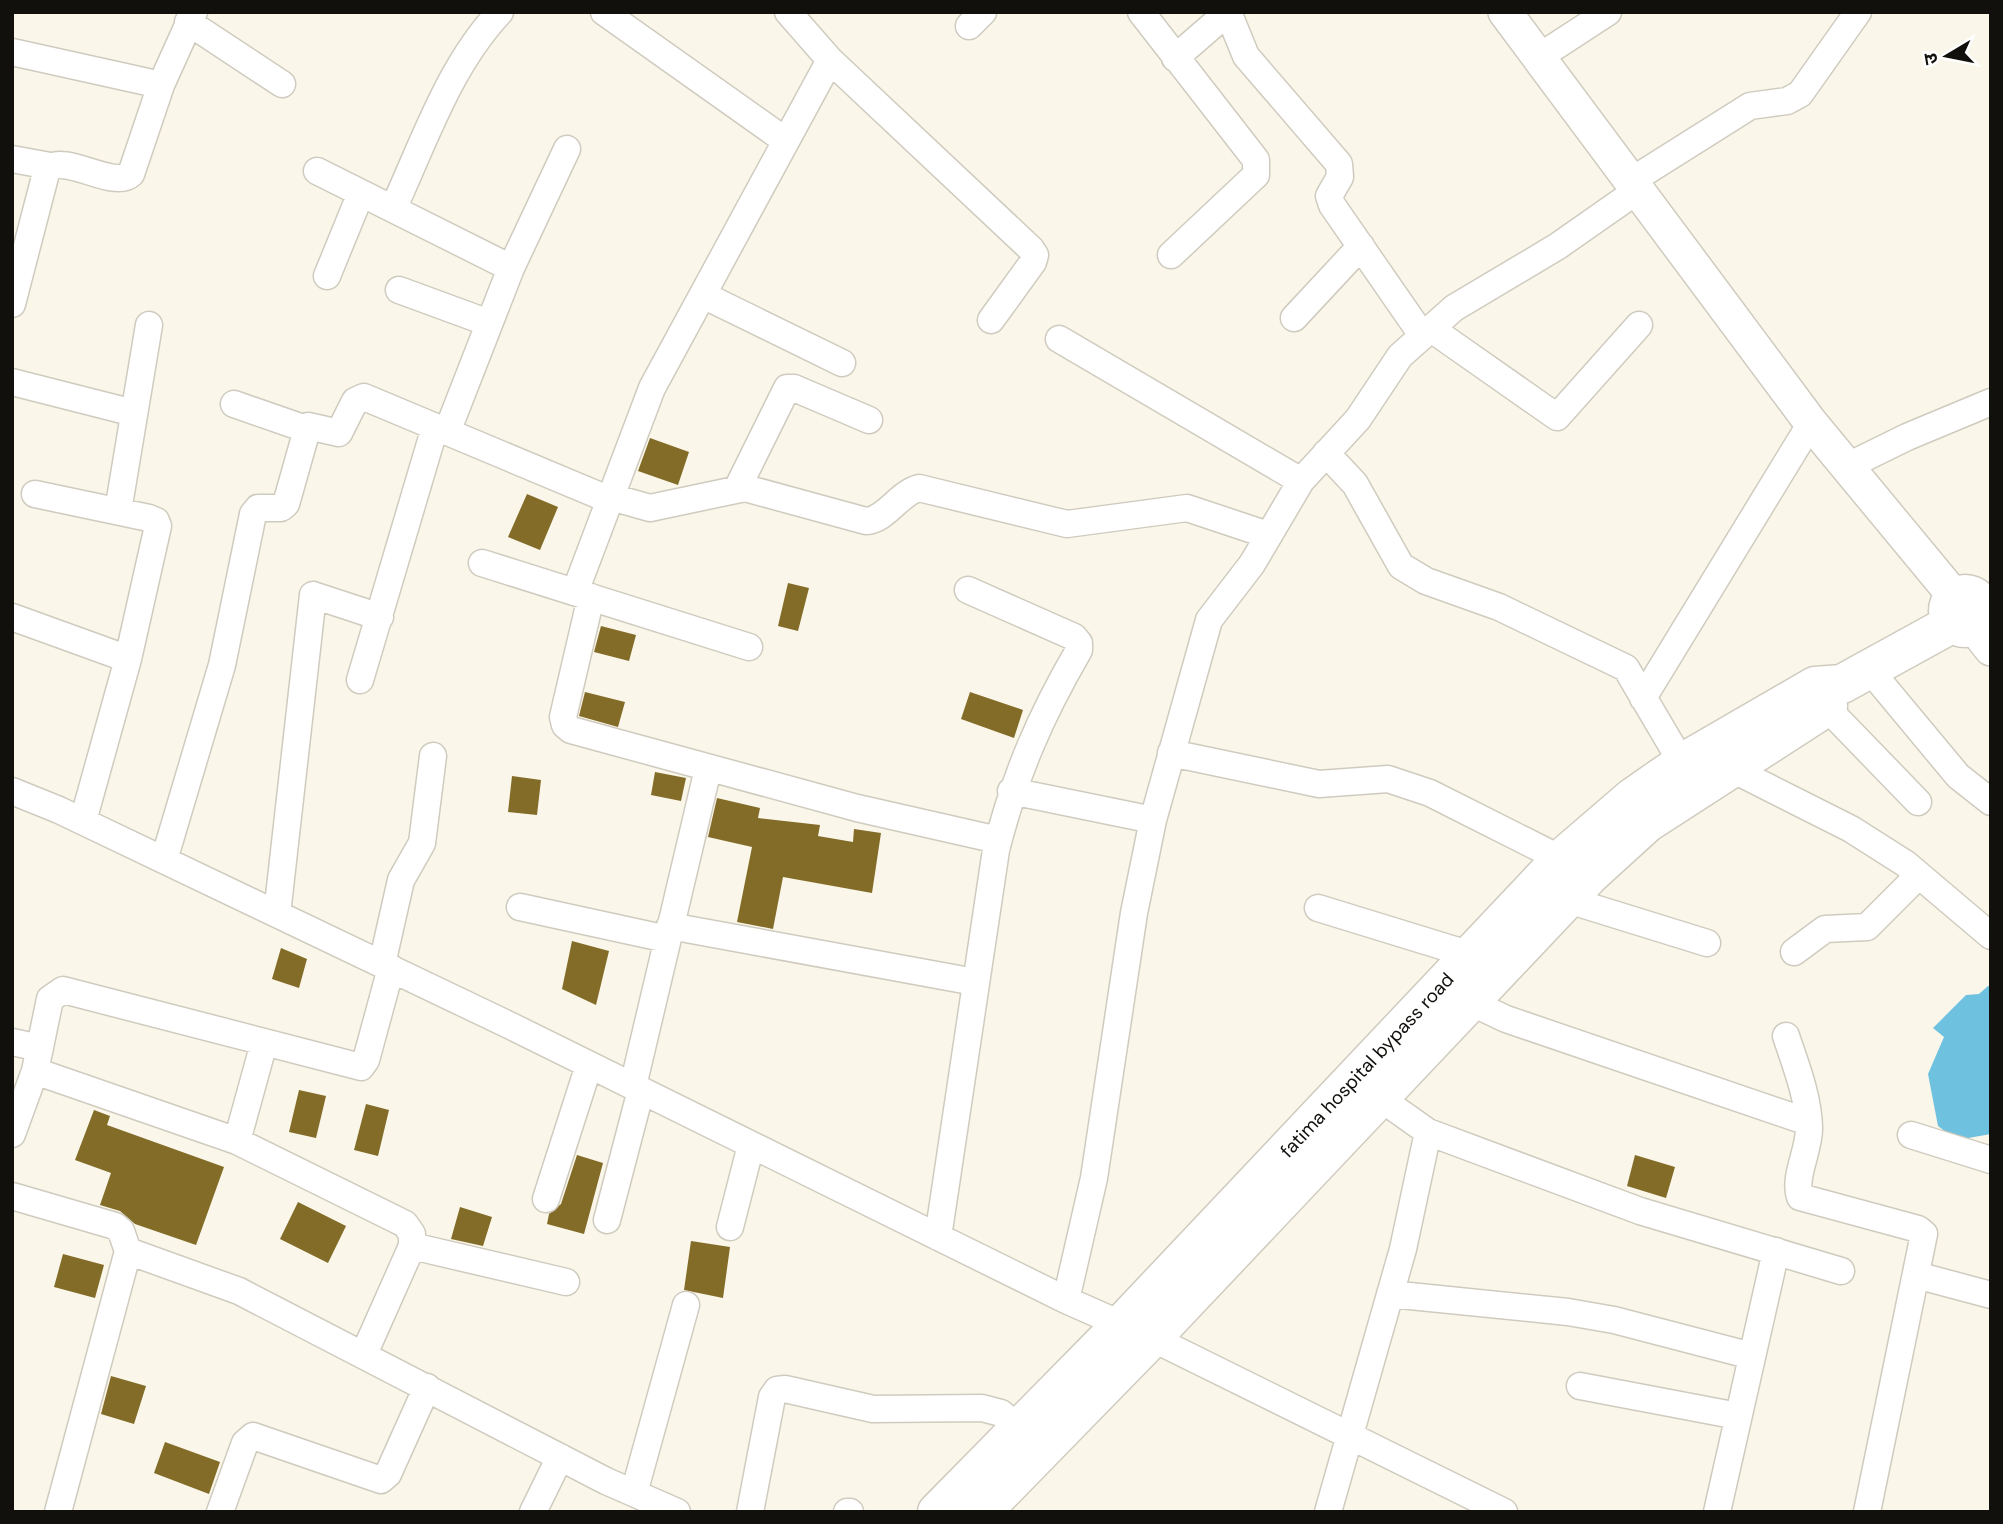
<svg xmlns="http://www.w3.org/2000/svg" width="2003" height="1524" font-family="'DM Sans','Noto Sans Devanagari',sans-serif">
  <rect width="100%" height="100%" fill="#faf6e9"/>
  <!-- water -->
  <path fill="#6ec1df" d="M1988,986L1991,987V1134L1957,1140L1938,1126L1928,1074L1944,1037L1933,1028L1966,995L1979,994Z"/>
  <!-- building -->
  <path fill="#836c27" d="M650,438L689,452L678,485L638,471Z
    M527,494L558,507L540,550L508,537Z
    M788,583L809,588L798,631L778,626Z
    M601,626L636,635L629,661L594,652Z
    M585,692L625,702L618,727L579,716Z
    M970,692L1023,710L1014,738L961,719Z
    M655,772L686,778L681,801L651,795Z
    M512,776L541,780L537,815L508,812Z
    M717,798L760,808L758,818L820,825L818,836L853,842L854,829L881,833L872,893L783,877L773,929L737,922L752,847L708,837Z
    M572,941L609,951L596,1005L562,989Z
    M281,948L307,959L299,988L272,979Z
    M299,1090L326,1096L316,1138L289,1132Z
    M366,1104L389,1110L378,1156L354,1150Z
    M94,1110L110,1116L107,1125L224,1167L196,1245L135,1224L120,1211L100,1205L111,1173L75,1160Z
    M577,1155L603,1163L584,1234L547,1224L549,1214L561,1204Z
    M1635,1155L1675,1167L1666,1198L1627,1186Z
    M298,1202L346,1226L328,1263L280,1239Z
    M460,1207L492,1217L483,1246L451,1239Z
    M691,1241L730,1247L723,1298L684,1290Z
    M63,1254L104,1265L95,1298L54,1287Z
    M111,1376L146,1386L134,1424L101,1414Z
    M165,1442L220,1462L209,1494L154,1473Z"/>
  <g fill="none" stroke-linecap="round" stroke-linejoin="round">
    <!-- minor casing -->
    <g stroke="#d0cbbf" stroke-width="29">
      <path id="minor" d="M604,12L786,141
        M788,12L830,60L1031,249L1035,255L1033,262L991,320
        M1141,12L1256,160V175L1171,255
        M1228,12L1246,56L1339,164L1340,177L1329,196L1332,205L1422,335
        M188,22L282,84
        M969,26L983,12
        M12,52L161,85
        M1539,57L1608,12
        M1175,58L1228,12
        M12,159L50,166
        M317,171L511,268
        M1631,181L1750,106L1787,101L1800,94L1858,12
        M393,209C424,142 449,66 500,12
        M327,276L361,193
        M399,290L489,323
        M703,295L842,363
        M12,304L47,169C66,153 113,190 131,174L161,85L194,12
        M1294,318L1361,246
        M1430,328L1557,417L1639,325
        M1059,339L1301,481
        M12,382L134,413
        M234,404L306,429
        M447,432L511,268L567,149
        M1326,453L1355,484L1401,566L1426,581L1499,607L1626,668L1682,763
        M1846,467L1907,437L1991,402
        M737,489L787,388H794L869,420
        M35,494L149,518L156,521L158,526L128,659L83,821
        M611,497L650,508L745,488L866,521C886,520 899,493 919,488L1067,524L1187,508L1268,535
        M118,511L149,325
        M482,563L749,647
        M575,592L652,388L830,60
        M591,597L563,717L565,725L571,730L857,808L998,840
        M12,617L128,659
        M1869,669L1958,776L1991,802
        M360,680L435,427
        M1643,698L1811,423
        M1827,708L1918,802
        M1171,753L1319,784L1388,779L1430,793L1561,859
        M1732,769L1851,829L1906,864L1991,936
        M12,791L59,810L511,1026L1066,1300L1152,1338L1504,1512
        M1011,791L1153,820
        M164,860L222,665L253,514L258,508H281L286,504L308,426L339,433L355,401L364,397L610,500
        M1565,899L1707,943
        M520,907L667,939
        M1318,908L1471,955
        M277,914L313,595L380,617
        M670,926L975,982
        M1794,952L1825,929L1867,927L1919,875
        M382,964L401,880L422,843L433,756
        M1468,1001L1506,1019L1808,1122
        M1786,1036C1796,1066 1808,1096 1809,1127C1810,1149 1793,1177 1800,1197L1918,1229L1924,1234L1867,1512
        M12,1042L40,1048
        M35,1071L237,1141L405,1224L412,1234V1246L364,1354
        M633,1086L708,769
        M1428,1132L1640,1211L1841,1271
        M12,1134L35,1071L50,999L63,990L361,1067L366,1060L391,968
        M1911,1135L1991,1160
        M237,1141L264,1043
        M12,1196L115,1226L121,1231L128,1251
        M546,1199L589,1065
        M607,1220L641,1090
        M730,1227L751,1145
        M938,1237L996,850C1015,775 1040,717 1079,650V643L1074,637L968,590
        M412,1246L566,1282
        M1916,1275L1991,1295
        M1390,1294L1568,1312L1614,1320L1752,1356
        M1066,1300L1094,1178L1134,913L1153,820L1209,620L1252,564L1301,481L1358,419L1400,356L1454,308L1558,246L1638,190
        M1580,1386L1738,1416
        M634,1493L686,1305
        M58,1512L128,1251L239,1291L606,1481L677,1512
        M220,1512L245,1443L253,1436L381,1480L388,1474L427,1387
        M533,1512L560,1457
        M750,1512L772,1397L777,1390L785,1389L873,1409L982,1408L1001,1413L1018,1428
        M847,1512H850
        M1328,1512L1403,1249L1428,1132L1380,1098
        M1717,1512L1776,1251"/>
    </g>
    <!-- major casing -->
    <g stroke="#d0cbbf" stroke-width="36">
      <path id="major" d="M1505,12L1811,423L1955,597
        M1973,626L1991,649"/>
    </g>
    <!-- highway casing -->
    <g stroke="#d0cbbf" stroke-width="41">
      <path id="highway" d="M1948 611a17 17 0 1 1 34 0a17 17 0 1 1-34 0Z
        M937,1512L1121,1325L1561,859L1633,797L1682,763L1815,686L1842,684L1953,623
        M982,1512L1152,1338L1591,874L1647,823L1828,706"/>
    </g>
    <!-- minor -->
    <use href="#minor" stroke="#fff" stroke-width="26"/>
    <!-- major -->
    <use href="#major" stroke="#fff" stroke-width="33"/>
    <!-- highway -->
    <use href="#highway" stroke="#fff" stroke-width="38"/>
  </g>
  <g text-anchor="middle" dominant-baseline="central" stroke-width="6" stroke-linejoin="round" paint-order="stroke">
    <!-- street labels -->
    <g font-size="19" fill="#12100c" stroke="#fff">
      <text transform="translate(1367 1065) rotate(-47)">fatima hospital bypass road</text>
    </g>
  </g>
  <!-- border -->
  <rect width="2003" height="1524" fill="none" stroke="#12100c" stroke-width="28"/>
  <!-- north arrow -->
  <g transform="translate(1947 56) rotate(260)" stroke="#ffffff" stroke-width="5" paint-order="stroke">
  <path d="M0-5L12 26L0 18L-12 26Z" fill="#12100c"/>
  <text y="-10" font-size="19" font-weight="bold" text-anchor="middle" fill="#12100c">उ</text>
  </g>
</svg>
